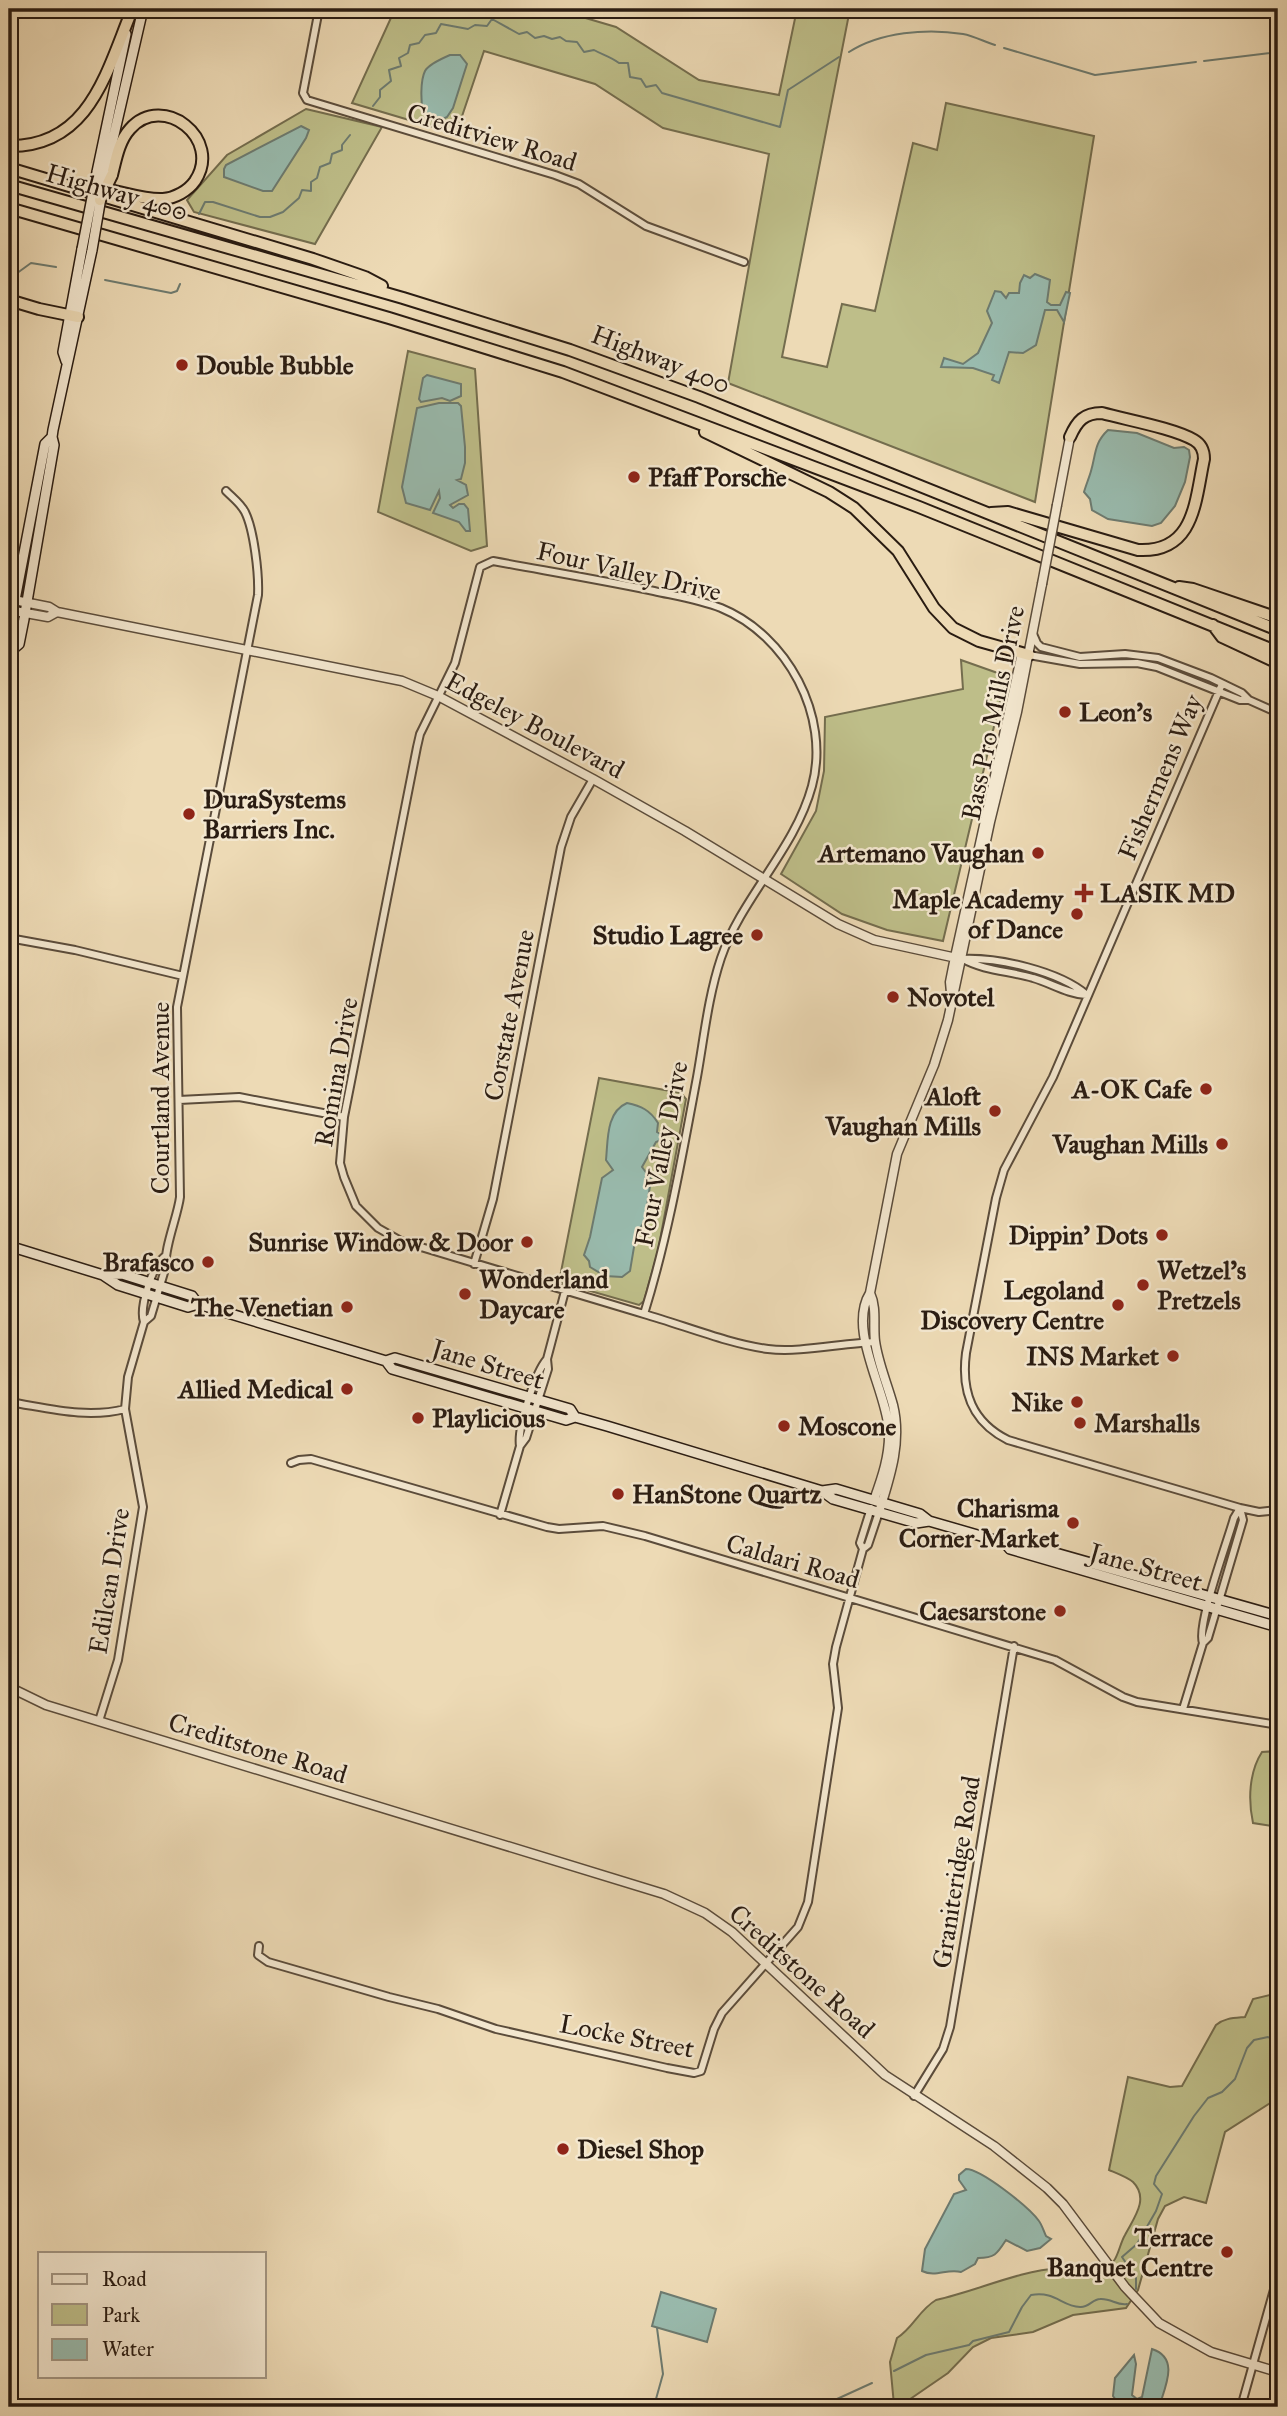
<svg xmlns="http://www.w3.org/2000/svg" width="1287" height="2416" font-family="'IM FELL Great Primer',serif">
  <rect width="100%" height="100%" fill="#eddab5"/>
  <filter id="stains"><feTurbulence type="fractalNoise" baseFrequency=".00286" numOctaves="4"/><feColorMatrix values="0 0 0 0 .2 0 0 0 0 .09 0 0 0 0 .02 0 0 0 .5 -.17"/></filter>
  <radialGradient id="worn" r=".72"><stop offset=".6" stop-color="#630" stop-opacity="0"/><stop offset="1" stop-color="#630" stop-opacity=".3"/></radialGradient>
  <!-- green -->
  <path fill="#bebe89" stroke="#746d4e" stroke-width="2" d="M395,9H555L616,27L699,80L779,95L797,9H850L782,357L827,367L842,304L875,311L913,143L937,150L946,103L1094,136L1035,502L728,383L769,154L663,128L595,84L484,51L456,134L352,103Z
    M306,109L382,127L315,244L194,212L187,200L227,155Z
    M408,351L475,369L487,546L471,551L378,512Z
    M961,660L1006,676L943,941L887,930L842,914L781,874L816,811L824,771L825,717L963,689Z
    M599,1078L681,1093L686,1099L658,1251L644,1301L639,1305L559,1282Z
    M1278,1751V1827L1253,1823C1248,1800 1249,1772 1262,1752Z
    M1278,1993V2098L1225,2132L1206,2203L1184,2197L1165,2206L1158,2219L1138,2290L1126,2308L1073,2315L1033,2332L991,2338L973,2347L948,2373L900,2406L894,2405L890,2362L897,2338C913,2328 919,2310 936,2300C977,2291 1017,2271 1060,2268C1075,2267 1092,2275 1107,2267C1118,2262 1119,2245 1125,2235C1133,2219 1150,2199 1133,2182C1127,2177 1116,2173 1109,2170L1128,2077L1170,2087L1182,2086L1216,2025C1224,2018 1234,2018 1245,2017L1253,1999Z"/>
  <!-- water -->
  <path fill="#99bbae" stroke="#6d7b70" stroke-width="2" d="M450,55H460L467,64L453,108L447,117L435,123L426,113L423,114C421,103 420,81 425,71C429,64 443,58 450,55Z
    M301,126L309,130L306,138L272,191H263L224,177V169L226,165Z
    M1035,274L1050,280L1047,302L1051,305H1060L1066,292L1070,293L1064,322L1057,310H1045L1036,345L1023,353L1009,352L999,383L992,380L994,375L973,368L941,367L944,358L963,364L978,353L992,323L987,311L995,291L1001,292L1006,298L1009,293H1019L1020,283L1024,275L1030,278Z
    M427,375L461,384V396L450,401L442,398L421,402L419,399L423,378Z
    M439,403H458L461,406L465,447V463L461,479L457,480L466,485L468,495L450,505L453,508L459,504H464L468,509L470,531H466L459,522L433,513L440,498L439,491L430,510L406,503L402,487L417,408Z
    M1108,430L1137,433L1174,448L1184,447L1189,450L1190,457L1185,482L1175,506L1161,523L1152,526L1108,519L1092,510L1090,499L1084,492C1086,485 1089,478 1091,471C1096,454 1094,443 1108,430Z
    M627,1103C641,1106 650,1110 658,1123L657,1132L662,1135L661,1140L656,1142L642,1167L651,1179L645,1220L636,1235L630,1271L622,1277L605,1276L590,1267L589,1261L584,1255L590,1237L602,1178L613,1170L606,1160C608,1140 606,1112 627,1103Z
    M966,2169C981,2169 1029,2207 1039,2221C1042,2225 1044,2232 1046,2236L1051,2239L1040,2248L1027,2251L1006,2240C997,2254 995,2258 978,2258L975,2264L961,2272C947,2268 936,2278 922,2271L925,2249L954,2194L966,2190L959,2180V2175Z
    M661,2292L716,2309L707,2342L652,2326Z
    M1152,2349C1180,2358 1165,2387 1159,2407H1121L1113,2396L1115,2378L1134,2355L1136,2364L1132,2395L1137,2399L1142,2397Z"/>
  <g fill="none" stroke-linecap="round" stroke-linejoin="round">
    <!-- stream -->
    <path stroke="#6d7b70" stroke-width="2" d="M1004,48L1095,75L1196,62
      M849,52C880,32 927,28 963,34C974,36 985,42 995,45
      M1204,61L1270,53L1278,47
      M373,106L380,97V90L391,81L389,70L401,66L399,58L408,53L410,45L419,43L425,35L436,33L441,24L468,29L475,25L487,26L492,19L519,34L527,32L535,38L544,36L552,39L560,37L566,41L577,42L584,52L594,50C603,55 611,57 619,63H628L630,77L641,79L646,87L656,85L662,93L780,127L788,90L839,57
      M199,214L205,202H213L260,217H270L283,212L299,198L302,190L311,191V182L317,178L320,167L330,163L332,154L342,150V145L350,135
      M9,279L31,263L56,267
      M105,280L171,293L177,291L180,284
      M1136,2289V2278L1122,2257L1137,2244L1156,2211L1162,2194L1154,2184L1156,2176L1194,2116L1208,2098L1222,2092L1235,2079L1247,2048L1254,2040L1268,2037L1278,2043
      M657,2328L663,2374L656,2399L659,2407
      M894,2371L926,2355L969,2345L973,2341L1009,2332L1022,2307L1031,2295C1056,2291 1061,2306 1080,2307C1088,2308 1093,2299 1100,2299C1111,2298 1117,2306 1127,2304
      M665,2407C677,2400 692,2401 705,2407
      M828,2407L837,2399L872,2383"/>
    <!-- minor casing -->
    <g stroke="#5b4c3b" stroke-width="10">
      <path id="minor" d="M319,9L303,93L307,100L555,175L579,184L646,226L744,262
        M1033,634L1037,643L1041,647L1080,657L1125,654L1158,658L1211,678L1242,693L1249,700L1278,713
        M1029,655L1080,664L1137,663L1157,667L1240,700H1249
        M1222,684L1053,1077L1004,1170L996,1198L966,1353C961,1392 972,1422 1008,1440L1240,1508L1259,1512L1278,1510
        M9,938L75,950L183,976
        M961,959C998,957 1059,971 1087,995
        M963,959C984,971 1010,971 1033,978C1051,983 1067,994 1086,995
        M179,1100L239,1097L344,1117
        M474,1264L493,1199L561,847L571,817L593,779
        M644,1314C668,1237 682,1157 697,1077C704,1038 708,997 721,958C742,897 795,849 812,786C831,716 787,635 721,608C700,600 676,596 654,591C601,580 547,571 493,561L480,567L455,663L420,734L417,747L344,1117L340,1163L344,1177L356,1206L378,1228L401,1241L637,1312L644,1314C683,1325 729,1344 768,1349C800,1353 842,1343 875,1342
        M144,1322C139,1307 152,1267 164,1257
        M9,1402C48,1408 86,1419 125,1409
        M520,1446C517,1428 535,1373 547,1359
        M291,1463L299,1460L311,1459L547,1527L559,1529L603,1526L645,1536L1055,1660L1123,1697L1137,1702L1278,1725
        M500,1515L520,1446L526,1438L548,1369L547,1359L565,1291
        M863,1549L860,1543L871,1508
        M1203,1643C1196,1626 1228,1540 1234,1518L1240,1508
        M1183,1709L1203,1643L1208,1638L1243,1520L1240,1508
        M99,1721L118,1660L143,1507L125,1409L128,1377L144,1322L151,1316L166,1266C163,1251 178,1215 180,1197L177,1007L258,595C259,574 254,530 245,512C241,504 233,498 226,491
        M259,1946L258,1955L268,1962L389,1997L438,2009L496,2029L667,2068L694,2073L701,2071L714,2029L722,2013L798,1927L808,1902L838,1708L833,1664L836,1647L863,1549L868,1545L879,1512
        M914,2096L943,2049L950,2027L1014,1646
        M1241,2407L1275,2286L1278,2256"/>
    </g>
    <!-- tertiary casing -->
    <g stroke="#5b4c3b" stroke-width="11">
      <path id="tertiary" d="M1057,505L1070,437
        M9,599L49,607L57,612L402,681L438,696L593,779L685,831L838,924L874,940L961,959
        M9,610L48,617L57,612
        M951,993L950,982L955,957L1022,653
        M870,1293C877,1308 873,1325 875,1341C878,1363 887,1383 893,1405C902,1442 890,1477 879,1512
        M874,1500C882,1478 890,1455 889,1431C887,1391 847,1330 870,1293L897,1154L934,1065L948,1020L990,822L1017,712L1042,584
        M9,1687L46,1705L664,1894L705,1913L732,1932L885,2075L994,2146L1047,2188L1063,2204L1125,2287L1159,2323L1211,2352L1278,2372"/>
    </g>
    <!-- secondary casing -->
    <g stroke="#2a1c12" stroke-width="12">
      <path id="secondary" d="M97,172L126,34
        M105,174L143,9
        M66,361L63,352L82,249
        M9,631L45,444L52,437
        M9,667L12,650L19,644L24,619L54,445L52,437L53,430L92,250
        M9,1246L103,1275L118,1285L188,1307L198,1304L386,1361L392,1369L566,1420L575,1417L607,1426L822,1491L833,1499L916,1523L929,1521
        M103,1275L122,1274L192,1296L198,1304
        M386,1361L395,1358L570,1409L575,1417
        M822,1491L836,1489L920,1514L929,1521L1005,1543L1013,1541L1278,1616
        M1005,1543L1010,1549L1278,1627"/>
    </g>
    <!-- motorway casing -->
    <g stroke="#2a1c12" stroke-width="14">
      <path id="motorway" d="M9,146C88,147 106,74 130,15
        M9,168L313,259L365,277L382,286
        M9,185L403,298L570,350L699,397L1278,630
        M109,190C126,193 145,200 163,199C175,198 188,191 195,181C223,139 163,92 130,129C119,141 116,159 112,175
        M9,208L389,318L563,372L919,507L1278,652
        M9,300L39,309L78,317
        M705,432L829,492L854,508L898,551L934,608L953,628L979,641L1029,655
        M991,513L1008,512L1138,550C1195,553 1195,501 1204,459C1204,451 1201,444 1194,440C1173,428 1127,420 1102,413C1084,413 1077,421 1070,437
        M1179,587L1193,589L1278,618
        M1213,625L1222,637L1278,663"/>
    </g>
    <!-- minor -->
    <use href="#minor" stroke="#f3e7cf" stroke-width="6"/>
    <!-- tertiary -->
    <use href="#tertiary" stroke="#f3e7cf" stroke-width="8"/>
    <!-- secondary -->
    <use href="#secondary" stroke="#f3e7cf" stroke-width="9"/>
    <!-- motorway -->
    <use href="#motorway" stroke="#eddab5" stroke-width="10"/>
    <!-- tertiary-bridge casing -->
    <g stroke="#5b4c3b" stroke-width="11" stroke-linecap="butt">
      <path id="tertiary-bridge" d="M1042,584L1057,505"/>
    </g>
    <!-- secondary-bridge casing -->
    <g stroke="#2a1c12" stroke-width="12" stroke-linecap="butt">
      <path id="secondary-bridge" d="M82,249L97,172
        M92,250L105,174"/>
    </g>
    <!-- motorway-bridge casing -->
    <g stroke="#2a1c12" stroke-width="14" stroke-linecap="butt">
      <path id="motorway-bridge" d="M100,200L112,175"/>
    </g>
    <!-- tertiary-bridge -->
    <use href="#tertiary-bridge" stroke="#f3e7cf" stroke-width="8"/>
    <!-- secondary-bridge -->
    <use href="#secondary-bridge" stroke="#f3e7cf" stroke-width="9"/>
    <!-- motorway-bridge -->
    <use href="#motorway-bridge" stroke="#eddab5" stroke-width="10"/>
  </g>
  <!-- markers -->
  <g fill="#8f2418" stroke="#f3e7cf" stroke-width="2.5">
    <circle cx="182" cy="365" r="7"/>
    <circle cx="634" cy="477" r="7"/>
    <circle cx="1065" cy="712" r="7"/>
    <circle cx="189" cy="814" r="7"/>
    <circle cx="1038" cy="853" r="7"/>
    <path d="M1080.5 882.5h7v7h7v7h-7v7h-7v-7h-7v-7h7z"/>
    <circle cx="1077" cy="914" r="7"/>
    <circle cx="757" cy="935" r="7"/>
    <circle cx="893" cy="997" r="7"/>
    <circle cx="1206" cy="1089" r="7"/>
    <circle cx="995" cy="1111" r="7"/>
    <circle cx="1222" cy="1144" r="7"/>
    <circle cx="1162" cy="1235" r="7"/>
    <circle cx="527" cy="1242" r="7"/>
    <circle cx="208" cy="1262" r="7"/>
    <circle cx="1143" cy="1285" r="7"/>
    <circle cx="465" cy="1294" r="7"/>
    <circle cx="1118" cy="1305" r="7"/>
    <circle cx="347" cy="1307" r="7"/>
    <circle cx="1173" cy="1356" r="7"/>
    <circle cx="347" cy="1389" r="7"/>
    <circle cx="1077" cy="1402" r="7"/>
    <circle cx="418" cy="1418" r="7"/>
    <circle cx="1080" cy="1423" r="7"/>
    <circle cx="784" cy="1426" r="7"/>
    <circle cx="618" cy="1494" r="7"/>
    <circle cx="1073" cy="1523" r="7"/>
    <circle cx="1060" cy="1611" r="7"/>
    <circle cx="563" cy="2149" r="7"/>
    <circle cx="1227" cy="2252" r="7"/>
  </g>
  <g text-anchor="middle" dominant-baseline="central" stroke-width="5" stroke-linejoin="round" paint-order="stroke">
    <!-- street labels -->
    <g font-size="26" fill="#2a1c12" stroke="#f3e7cf">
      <text transform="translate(492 137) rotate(17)">Creditview Road</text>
      <text transform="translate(117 192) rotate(16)">Highway 400</text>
      <text transform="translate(661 359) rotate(21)">Highway 400</text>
      <text transform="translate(629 571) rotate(13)">Four Valley Drive</text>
      <text transform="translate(993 713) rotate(-78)">Bass Pro Mills Drive</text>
      <text transform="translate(535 725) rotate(28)">Edgeley Boulevard</text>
      <text transform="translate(1160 777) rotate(-67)">Fishermens Way</text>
      <text transform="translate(509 1015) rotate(-79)">Corstate Avenue</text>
      <text transform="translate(336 1072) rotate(-80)">Romina Drive</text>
      <text transform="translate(160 1098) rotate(-90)">Courtland Avenue</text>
      <text transform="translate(661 1154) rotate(-79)">Four Valley Drive</text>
      <text transform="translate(488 1364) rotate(17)">Jane Street</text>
      <text transform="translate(793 1561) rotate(16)">Caldari Road</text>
      <text transform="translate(1146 1567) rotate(16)">Jane Street</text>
      <text transform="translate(109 1581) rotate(-81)">Edilcan Drive</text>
      <text transform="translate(258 1748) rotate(17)">Creditstone Road</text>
      <text transform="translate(956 1872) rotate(-81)">Graniteridge Road</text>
      <text transform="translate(802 1971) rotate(42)">Creditstone Road</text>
      <text transform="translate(627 2036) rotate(11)">Locke Street</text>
    </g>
    <!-- poi labels -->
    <g font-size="26" font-weight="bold" fill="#2a1c12" stroke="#f3e7cf" text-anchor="end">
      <text x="196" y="365" text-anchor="start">Double Bubble</text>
      <text x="648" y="477" text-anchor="start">Pfaff Porsche</text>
      <text x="1079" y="712" text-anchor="start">Leon's</text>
      <text x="203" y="799" text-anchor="start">DuraSystems<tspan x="203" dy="30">Barriers Inc.</tspan></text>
      <text x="1024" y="853">Artemano Vaughan</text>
      <text x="1100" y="893" text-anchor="start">LASIK MD</text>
      <text x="1063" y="899">Maple Academy<tspan x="1063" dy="30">of Dance</tspan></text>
      <text x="743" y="935">Studio Lagree</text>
      <text x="907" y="997" text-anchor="start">Novotel</text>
      <text x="1192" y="1089">A-OK Cafe</text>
      <text x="981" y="1096">Aloft<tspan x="981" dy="30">Vaughan Mills</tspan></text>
      <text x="1208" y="1144">Vaughan Mills</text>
      <text x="1148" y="1235">Dippin’ Dots</text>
      <text x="513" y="1242">Sunrise Window &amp; Door</text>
      <text x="194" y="1262">Brafasco</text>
      <text x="1157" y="1270" text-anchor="start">Wetzel's<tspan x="1157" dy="30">Pretzels</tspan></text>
      <text x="479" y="1279" text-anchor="start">Wonderland<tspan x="479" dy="30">Daycare</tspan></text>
      <text x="1104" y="1290">Legoland<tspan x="1104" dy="30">Discovery Centre</tspan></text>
      <text x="333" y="1307">The Venetian</text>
      <text x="1159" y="1356">INS Market</text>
      <text x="333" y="1389">Allied Medical</text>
      <text x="1063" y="1402">Nike</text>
      <text x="432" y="1418" text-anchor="start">Playlicious</text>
      <text x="1094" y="1423" text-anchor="start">Marshalls</text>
      <text x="798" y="1426" text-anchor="start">Moscone</text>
      <text x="632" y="1494" text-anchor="start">HanStone Quartz</text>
      <text x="1059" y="1508">Charisma<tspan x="1059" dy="30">Corner Market</tspan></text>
      <text x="1046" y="1611">Caesarstone</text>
      <text x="577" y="2149" text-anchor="start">Diesel Shop</text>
      <text x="1213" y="2237">Terrace<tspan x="1213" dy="30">Banquet Centre</tspan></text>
    </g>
  </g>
  <!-- margin -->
  <rect width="1287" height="2416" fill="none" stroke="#eddab5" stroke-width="35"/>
  <rect x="10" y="10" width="1266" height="2395" fill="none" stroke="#2a1c12" stroke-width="3.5"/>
  <rect x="18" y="18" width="1252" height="2381" fill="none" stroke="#2a1c12" stroke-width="2"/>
  <!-- legend -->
  <rect x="38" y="2252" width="228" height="126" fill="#f3e7cf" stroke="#a39683" stroke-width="2"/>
  <rect x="52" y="2274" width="35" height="10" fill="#f3e7cf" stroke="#a39683" stroke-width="2"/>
  <text x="102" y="2286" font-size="21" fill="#2a1c12">Road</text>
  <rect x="52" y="2304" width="35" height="21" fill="#bebe89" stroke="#a39683" stroke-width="2"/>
  <text x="102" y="2322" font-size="21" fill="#2a1c12">Park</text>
  <rect x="52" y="2339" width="35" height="21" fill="#99bbae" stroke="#a39683" stroke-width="2"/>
  <text x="102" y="2356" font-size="21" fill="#2a1c12">Water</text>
  <rect width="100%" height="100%" filter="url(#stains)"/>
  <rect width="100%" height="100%" fill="url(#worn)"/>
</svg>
